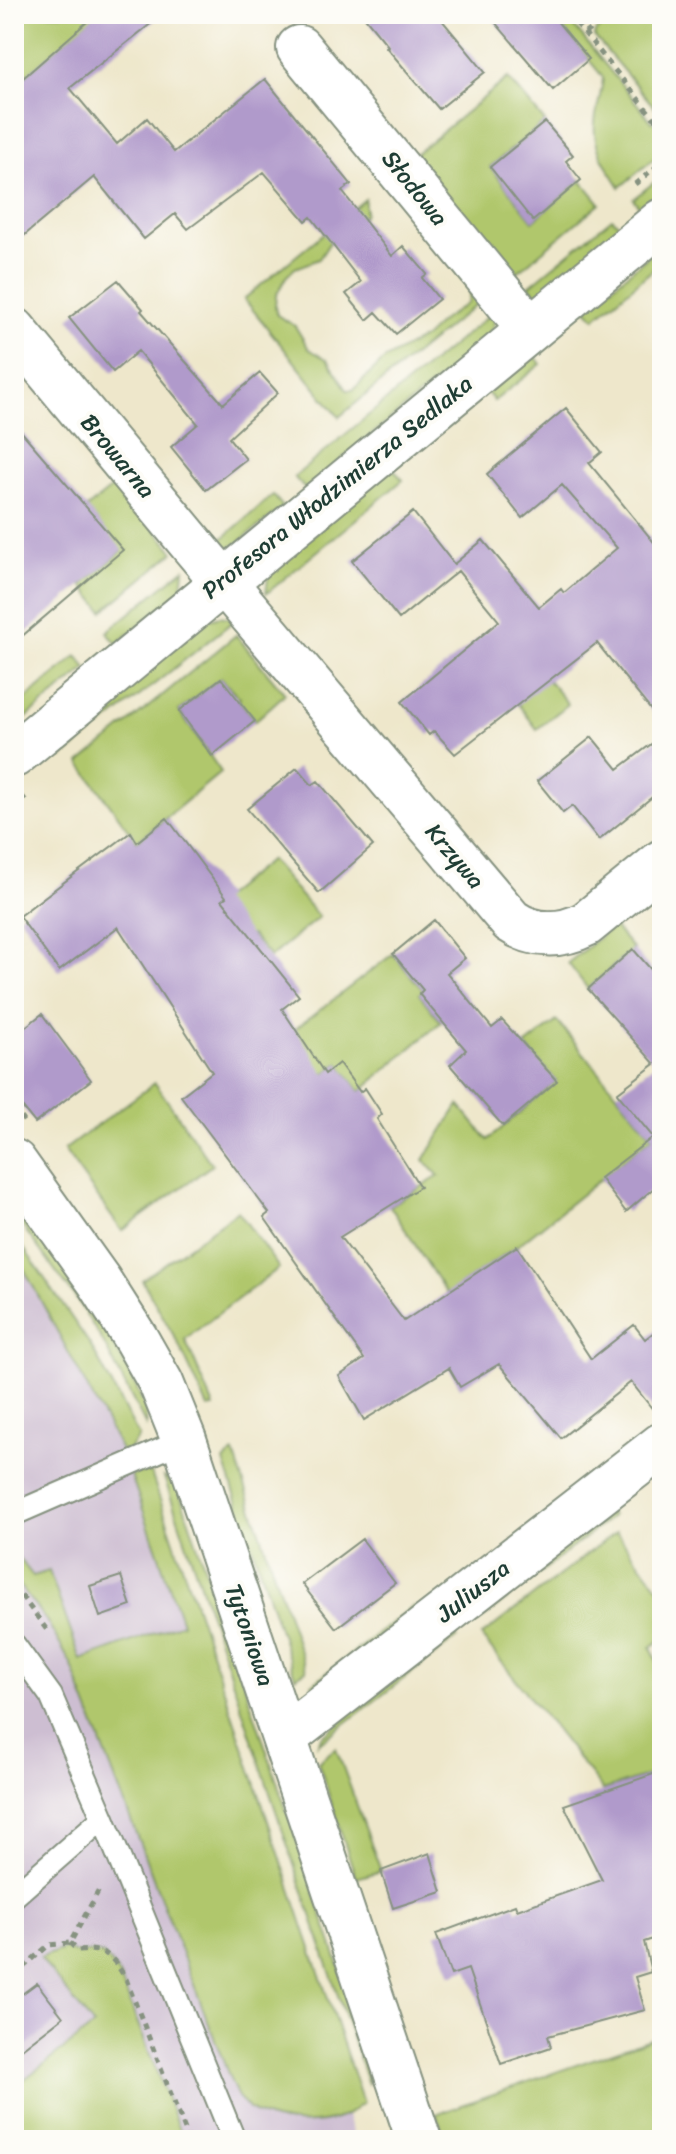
<svg xmlns="http://www.w3.org/2000/svg" width="676" height="2154" font-family="Sriracha,sans-serif">
  <rect width="100%" height="100%" fill="#fdfcf7"/>
  <filter id="ink" filterUnits="userSpaceOnUse"><feTurbulence type="fractalNoise" baseFrequency=".0125" numOctaves="2"/><feDisplacementMap in="SourceGraphic" scale="16" xChannelSelector="R" yChannelSelector="G"/><feConvolveMatrix kernelMatrix="1 2 1 2 8 2 1 2 1" color-interpolation-filters="sRGB"/></filter>
  <filter id="wash" filterUnits="userSpaceOnUse"><feTurbulence type="fractalNoise" baseFrequency=".006" numOctaves="4" result="noise"/><feDisplacementMap in="SourceGraphic" scale="32" xChannelSelector="R" yChannelSelector="G"/><feGaussianBlur stdDeviation="1.8" result="paint"/><feColorMatrix in="noise" values="0 0 0 0 0 0 0 0 0 0 0 0 0 0 0 0 0 1.4 0 .05"/><feComposite in="paint" operator="in"/></filter>
  <g filter="url(#wash)">
    <rect width="100%" height="100%" fill="#eee7cb"/>
    <!-- industrial -->
    <path fill="#cdbed2" d="M14,1257L25,1271L124,1456L183,1623L355,2140H14Z"/>
    <!-- green -->
    <path fill="#b0c76c" stroke="#688250" stroke-width="2" d="M14,14H98L14,86Z
      M551,14H564L652,122L662,128V152L620,187C607,166 592,148 595,122C597,106 602,92 603,77Z
      M619,14H662V116L594,36L596,31Z
      M508,78L545,122L490,167L533,221L581,180L600,203L509,279L409,159Z
      M662,176V195L643,211L633,199Z
      M365,199V213L361,219L332,239L319,259L295,268L286,277L276,296L275,307L277,315L295,326L309,349L328,360L347,390H353L384,360L425,337L444,319L468,303L470,289L480,301L339,417L244,299Z
      M612,218L622,228L543,293L537,295L529,286Z
      M662,245V262L595,318L586,308Z
      M493,312L494,324L487,340L305,489L294,477Z
      M532,352L541,364L494,401L485,390Z
      M392,468L403,480L266,594L268,577L271,570Z
      M117,484L174,552L103,611L82,585L122,551L86,509Z
      M273,495L283,507L234,546L225,548L214,546Z
      M184,569L182,589L117,644L107,632Z
      M220,616L236,619L63,757L66,735L210,619Z
      M236,635L285,694L255,721L238,700L240,698L221,678L179,711L221,772L137,842L80,763Z
      M517,643L568,704L537,729L475,647Z
      M77,656L87,668L14,728V709Z
      M270,860L319,917L270,957L251,935L222,958L196,919Z
      M613,926L633,949L588,989L568,963Z
      M393,954L423,990L419,994L441,1022L360,1092L339,1063L313,1082L295,1029Z
      M557,1021L653,1137L517,1246L447,1294L390,1206L439,1176L424,1160L459,1105L488,1140L556,1081L525,1046Z
      M155,1083L212,1165L122,1231L64,1150Z
      M14,1200C40,1235 154,1388 146,1426L103,1342L77,1300L14,1215Z
      M238,1211L279,1268L185,1339L214,1407L208,1408L178,1343L142,1280Z
      M14,1234L91,1346L139,1437L124,1456L25,1271L14,1257Z
      M234,1453L306,1670L295,1677L224,1461Z
      M144,1472L151,1473L363,2103C358,2106 353,2111 348,2114C320,2129 263,2127 241,2101C237,2097 235,2090 232,2084L71,1664L48,1623L14,1579V1552L33,1576L49,1571L81,1660L182,1623L131,1475Z
      M164,1477L176,1482L371,2060L368,2085Z
      M608,1510L612,1516L474,1625L467,1618Z
      M616,1532L662,1592V1639L651,1647L662,1671V1771L603,1790L481,1636Z
      M414,1606L419,1611L314,1689L312,1684Z
      M452,1630L457,1638L318,1744L321,1737Z
      M336,1748L381,1871L356,1878L318,1762Z
      M65,1948C76,1959 86,1948 99,1954C108,1958 114,1967 119,1975L183,2140H14V2087L94,2026L40,1958Z
      M662,2035V2140H446L436,2114Z"/>
    <g id="blocks">
      <!-- building -->
      <path fill="#b09acb" d="M96,14H163L70,88L117,144L147,118L174,152L265,79L351,184L342,191L392,256L403,246L427,274L422,278L439,299L396,334L376,312L367,320L346,294L361,282L311,217L306,221L264,172L188,229L175,214L144,239L94,177L14,244V86Z
        M362,14H437L485,72L439,109L386,47L388,46Z
        M488,14H551L589,59L553,90Z
        M545,122L573,155L566,161L581,180L533,221L490,167Z
        M118,280L143,309L141,311L223,404L260,373L278,393L229,438L246,459L206,490L171,447L198,424L138,351L113,372L69,318Z
        M566,408L602,452L589,463L662,552V724L597,643L455,754L434,731L429,735L402,702L499,621L458,571L399,619L352,561L413,512L454,564L483,540L539,607L561,589L564,593L617,548L562,485L522,518L487,474Z
        M14,423L123,550L14,643Z
        M221,678L255,721L212,756L179,711Z
        M662,736V789L599,840L572,806L563,813L537,781L592,737L618,769Z
        M297,768L312,785L318,781L373,846L319,893L247,809Z
        M167,818L226,897L222,900L299,996L282,1009L325,1074L339,1063L360,1092L365,1088L382,1114L377,1119L420,1187L340,1237L404,1321L517,1246L591,1359L634,1325L645,1339L662,1326V1421L631,1382L561,1438L499,1364L460,1387L449,1368L364,1420L339,1376L364,1359L264,1217L269,1213L181,1096L212,1072L118,927L59,971L19,916L131,832L137,842Z
        M434,920L465,958L447,973L492,1028L502,1020L557,1081L503,1126L450,1065L466,1050L419,994L423,990L393,954Z
        M633,949L662,982V1181L626,1212L600,1178L653,1137L617,1093L655,1064L588,989Z
        M42,1014L91,1080L35,1123L14,1097V1036Z
        M362,1539L395,1583L336,1628L302,1584Z
        M121,1576L131,1606L100,1617L90,1586Z
        M662,1771V1936L644,1942L651,1972L635,1977L645,2010L548,2036L551,2047L501,2064L468,1969L451,1975L436,1934L515,1905L517,1910L602,1880L564,1805Z
        M430,1853L442,1892L393,1908L381,1871Z
        M37,1983L63,2017L14,2055V2000Z"/>
    </g>
  </g>
  <g filter="url(#ink)">
    <use href="#blocks" fill-opacity="0" stroke="#869280" stroke-width="2"/>
    <g fill="none" stroke-linecap="round" stroke-linejoin="round">
      <!-- service casing -->
      <g stroke="#869280" stroke-width="26">
        <path id="service" d="M14,1514L184,1440
          M14,1645L51,1696L103,1818L14,1896
          M103,1818L234,2140"/>
      </g>
      <!-- minor casing -->
      <g stroke="#869280" stroke-width="48">
        <path id="minor" d="M299,48L530,329
          M14,330L195,548L511,921C534,937 560,937 586,924L662,862
          M14,755L662,221
          M14,1162L99,1281L136,1339L161,1383L184,1440L419,2140
          M285,1737L662,1445"/>
      </g>
      <!-- path -->
      <path stroke="#869280" stroke-width="5" stroke-dasharray="6 6" stroke-linecap="butt" d="M569,14L653,117L662,122
        M585,33L611,14
        M635,184L662,162
        M14,807L26,797
        M14,1108L24,1121
        M14,1586L47,1630
        M70,1943L78,1951C107,1948 111,1955 126,1979L189,2140
        M14,1975L49,1945L70,1943L99,1890"/>
      <!-- service -->
      <use href="#service" stroke="#fff" stroke-width="22"/>
      <!-- minor -->
      <use href="#minor" stroke="#fff" stroke-width="44"/>
    </g>
  </g>
  <g text-anchor="middle" dominant-baseline="central" stroke-width="8" stroke-linejoin="round" paint-order="stroke">
    <!-- street labels -->
    <g font-size="24" fill="#1f3d34" stroke="#fdfcf7">
      <text transform="translate(415 188) rotate(51)">Słodowa</text>
      <text transform="translate(118 456) rotate(50)">Browarna</text>
      <text transform="translate(337 487) rotate(-39)">Profesora Włodzimierza Sedlaka</text>
      <text transform="translate(455 856) rotate(50)">Krzywa</text>
      <text transform="translate(473 1591) rotate(-38)">Juliusza</text>
      <text transform="translate(250 1635) rotate(71)">Tytoniowa</text>
    </g>
  </g>
  <!-- margin -->
  <rect width="676" height="2154" fill="none" stroke="#fdfcf7" stroke-width="48"/>
</svg>
